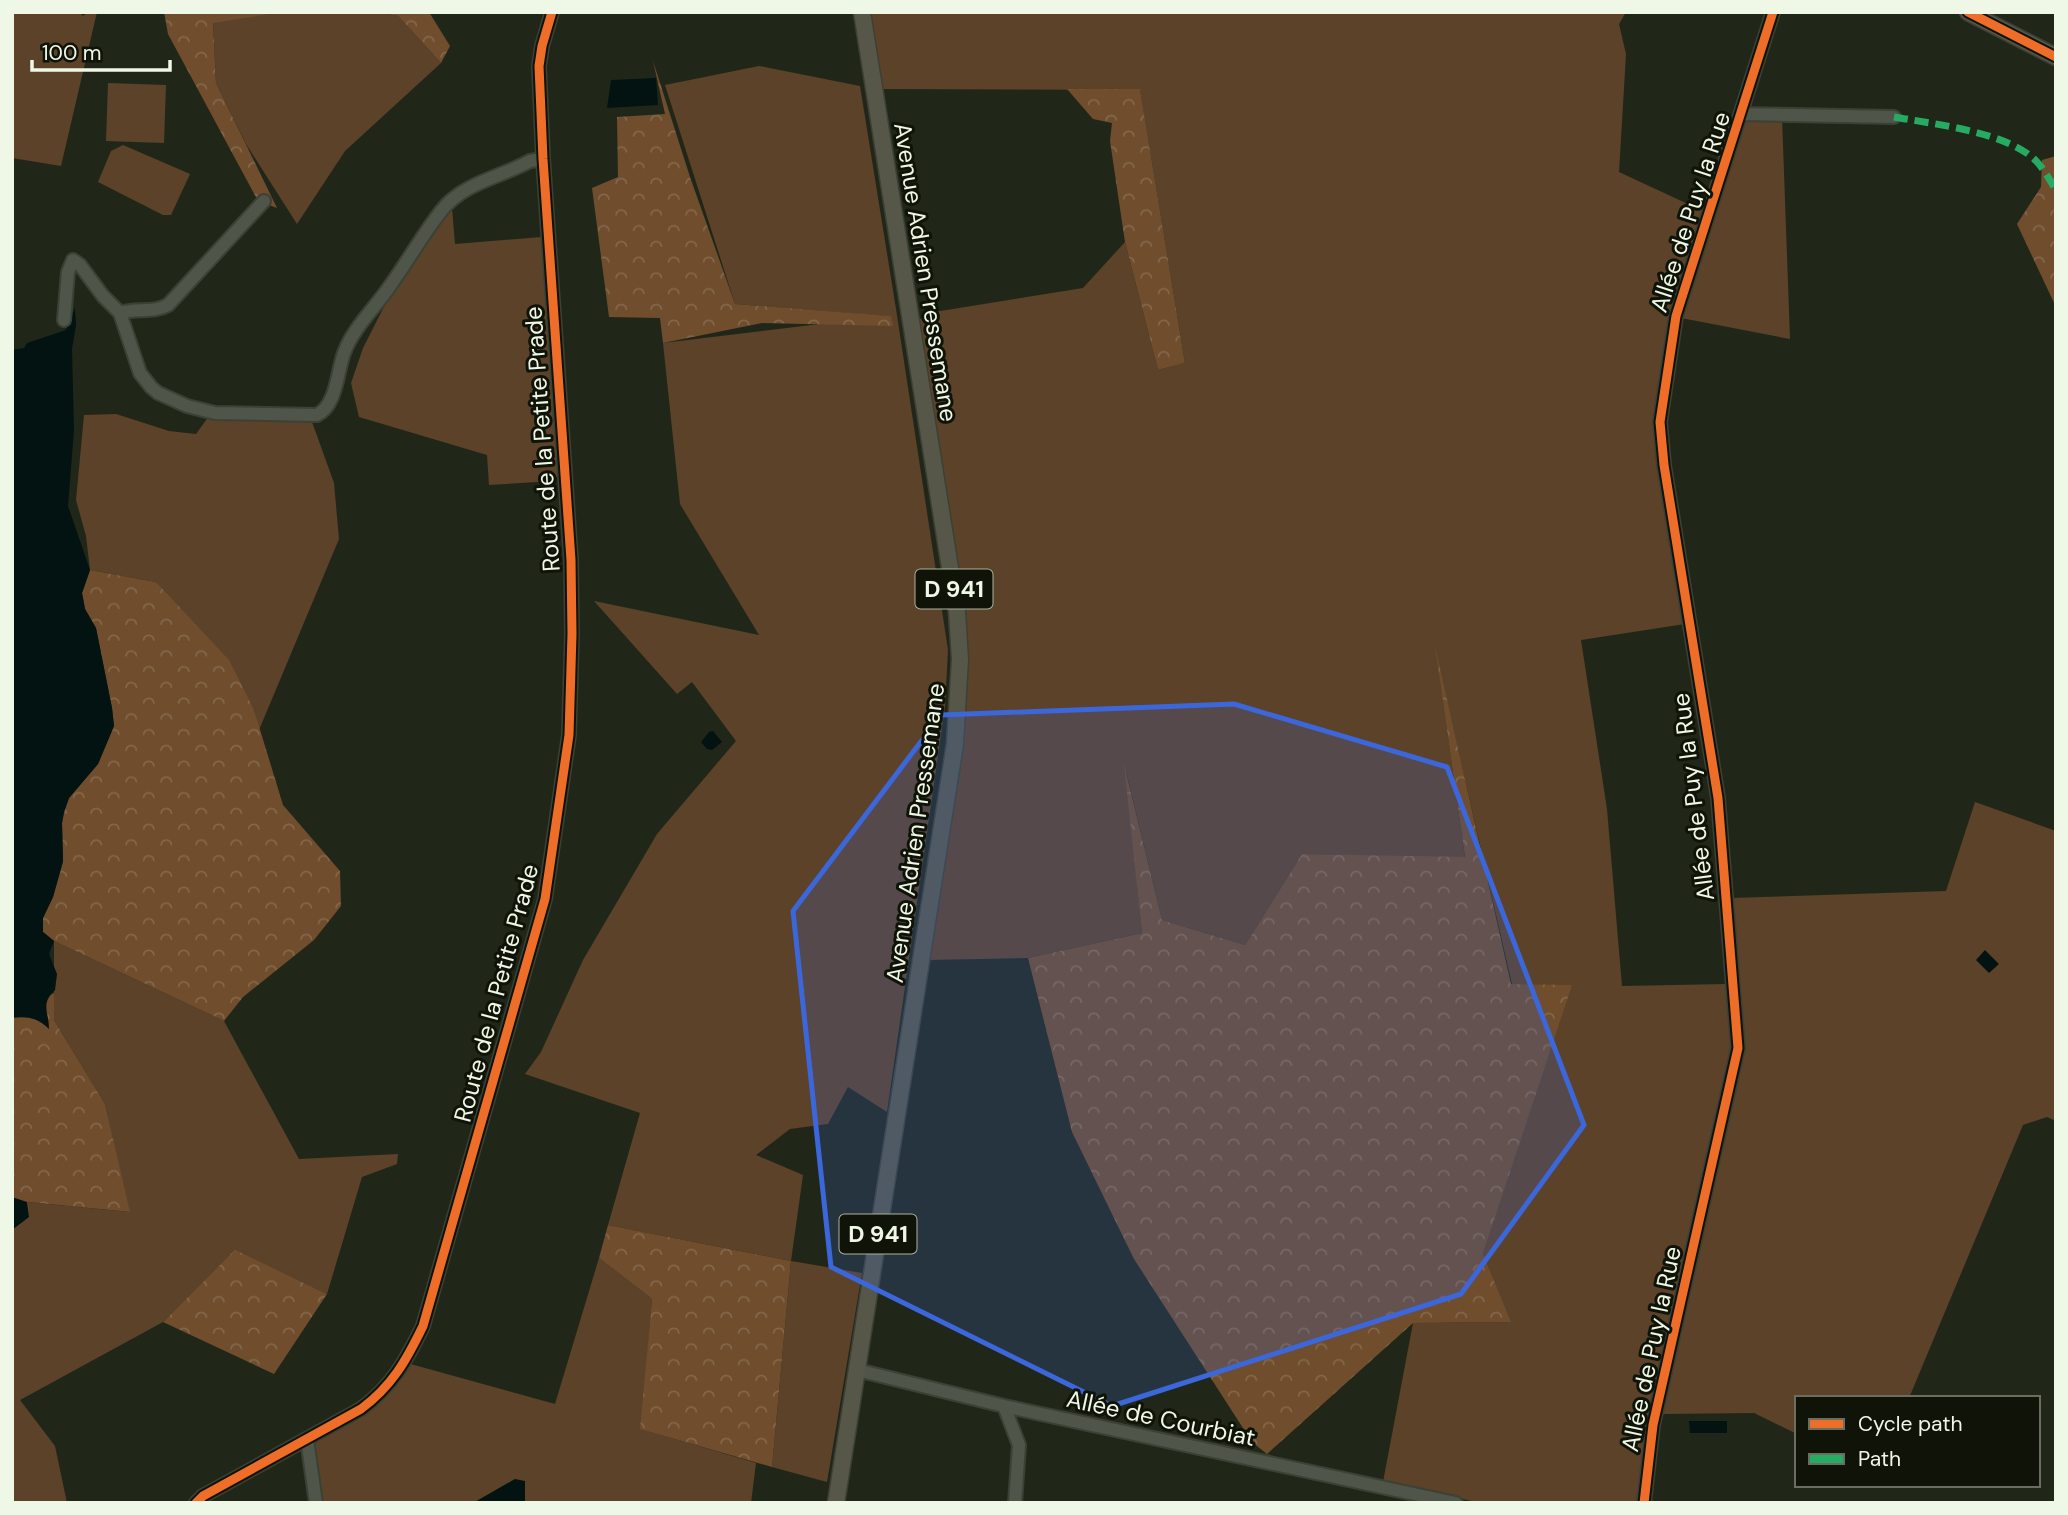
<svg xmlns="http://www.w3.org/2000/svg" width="2068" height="1515" font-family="'DM Sans',sans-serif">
  <defs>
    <pattern id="forest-crowns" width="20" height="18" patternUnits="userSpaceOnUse" patternTransform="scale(1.75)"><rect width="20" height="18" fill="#6f4d2d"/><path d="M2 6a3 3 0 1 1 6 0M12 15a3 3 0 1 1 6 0" fill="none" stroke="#84674b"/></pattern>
  </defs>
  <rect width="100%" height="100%" fill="#212718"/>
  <!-- green -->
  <path fill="#5c4229" d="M12,12H79L83,16L88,12H97L61,166L12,158Z
    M282,12H377L398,16L441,63L345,151L297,224L246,144L216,83L213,22Z
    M871,12H1626L1619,24L1626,54L1619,172L1705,212L1655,424L1685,624L1581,640L1607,809L1622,986L1726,984L1731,1053L1639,1503H1481L1383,1482L1413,1323L1510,1322L1483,1254L1571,986L1512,984L1437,658L1465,858L1302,854L1245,945L1162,920L1126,771L1142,933L1028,958L929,960L968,676L966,636L919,320L928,313L1083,288L1125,242L1158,370L1185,363L1140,90L883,89Z
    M759,66L860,86L896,309L948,650L945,707L887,1112L848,1087L828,1124L790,1129L756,1155L803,1175L791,1261L862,1273L827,1482L772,1467L791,1261L608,1225L640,1113L525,1074L541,1052L583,960L657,834L736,741L692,682L677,694L594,601L759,635L680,504L663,343L886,316L735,304L665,85Z
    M108,83L166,85L164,143L106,141Z
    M1744,117H1782L1790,339L1681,318Z
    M123,145L190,174L171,215H163L98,182L111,151Z
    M452,208L455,244L541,237L558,475L554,481L489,485L487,455L359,417L351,383L363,348L395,285Z
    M116,414L169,431L196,434L209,416L311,419L334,483L339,539L259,730L254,710L156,582L90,570L86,536L76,500L84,415Z
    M1975,802L2056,831V1121L2047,1117L2023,1125L1909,1398H1797V1434L1754,1413L1662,1414L1743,1061L1731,898L1946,891Z
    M54,941L224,1021L299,1159L398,1154L397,1164L362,1177L327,1294L235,1251L163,1322L20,1400L55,1446L67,1503H12V1226L27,1202L129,1212L105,1104L54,1020Z
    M599,1258L652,1299L641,1429L756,1463L751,1503H321L311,1440L384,1399L407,1363L555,1404Z"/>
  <!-- forest -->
  <path fill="url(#forest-crowns)" d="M164,12H282L213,23L216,83L277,208L258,201L168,34Z
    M377,12H429L450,46L441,63L398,16Z
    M653,61L690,177L735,304L891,316L893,326L762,323L663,343L660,318L609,317L592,188L618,177L617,117L665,114Z
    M1067,89H1140L1185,363L1158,370L1125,242L1110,141L1112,123L1093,119Z
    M2056,156V307L2017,224L2041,187L2042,160Z
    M90,570L156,582L229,660L254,710L283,805L340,871L341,906L314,940L243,997L224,1021L54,941L43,932V918L53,897L63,862L62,823L64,812L69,798L98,764L114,726L112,708L96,628L85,609L82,593Z
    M1435,646L1511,984L1572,985L1483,1254L1511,1322L1413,1323L1267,1454L1252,1442L1134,1259L1072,1132L1028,958L1142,933L1124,764L1162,920L1245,945L1302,854L1465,857Z
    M54,993V1020L105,1104L130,1212L28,1202L29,1217L12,1202V1018Z
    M608,1225L791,1261L772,1467L640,1429L652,1299L599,1258Z
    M235,1250L327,1294L274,1374L163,1322Z"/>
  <!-- water -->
  <path fill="#031312" d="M656,78L658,105L607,108L611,80Z
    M75,308L76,325L72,349L74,430L68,506L90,570L82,593L85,609L96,628L112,708L114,726L98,764L69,798L64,812L62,823L63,861L53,897L43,918V932L54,941L49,954L57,974L55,990C40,1004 49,1012 49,1029C38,1018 27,1016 12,1018V350L24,348L27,343L66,330Z
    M713,731L722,742L712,750L707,749L701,742L709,732Z
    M1985,950L1999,964L1989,973L1976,960Z
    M12,1197L27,1202L29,1217L12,1230Z
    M1689,1421H1727V1433H1690Z
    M515,1479L525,1481V1503H473Z"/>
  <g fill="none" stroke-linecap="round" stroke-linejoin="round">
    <!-- minor casing -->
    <g stroke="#3c4136" stroke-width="16">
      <path id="minor" d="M1741,114L1894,117
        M120,313C136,307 152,314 168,305L264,201
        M64,320L68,272L73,260L80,265L103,296L120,313L140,373L151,387L158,393L187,406L215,413L317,415C337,405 337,372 344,353C353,328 375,308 390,286C408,261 423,234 442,210C463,183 501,177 530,161L543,159
        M857,1370L1004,1406L1456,1503
        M1004,1406L1019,1445L1015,1503
        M307,1439L316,1503
        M196,1503L203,1496L361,1409C392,1386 406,1361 423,1326L545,899L569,735L572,634L571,560L543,159L539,66L542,46L552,12
        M1644,1503L1653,1425L1738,1048L1718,798L1664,465L1660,422L1676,316L1773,12"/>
    </g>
    <!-- major casing -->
    <g stroke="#3c4136" stroke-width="19">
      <path id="major" d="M1968,12L2056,57
        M836,1503L955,744L960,659L957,612L862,12"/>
    </g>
    <!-- minor -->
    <use href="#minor" stroke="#505549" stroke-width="12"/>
    <!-- major -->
    <use href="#major" stroke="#565748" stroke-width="16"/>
    <!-- quiet -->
    <path stroke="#26ab63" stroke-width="7" stroke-dasharray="14 7" stroke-linecap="butt" d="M1894,117C1933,124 2011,132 2038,163C2045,171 2050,181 2056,190"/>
    <!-- cycleway casing -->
    <g stroke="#0f1308" stroke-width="13">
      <path id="cycleway" d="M1968,12L2056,57
        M196,1503L203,1496L361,1409C392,1386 406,1361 423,1326L545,899L569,735L572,634L571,560L543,159L539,66L542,46L552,12
        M1644,1503L1653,1425L1738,1048L1718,798L1664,465L1660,422L1676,316L1773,12"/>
    </g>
    <!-- cycleway -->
    <use href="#cycleway" stroke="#ee6e29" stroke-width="9"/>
  </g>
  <!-- marked area -->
  <path fill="#3c67da" fill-opacity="0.2" stroke="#3c67da" stroke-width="5" stroke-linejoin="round" d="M1234,704L1447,767L1584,1125L1461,1294L1112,1406L831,1267L793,911L941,715Z"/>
  <g text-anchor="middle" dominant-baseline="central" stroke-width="6" stroke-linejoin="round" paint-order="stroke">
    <!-- shield labels -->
    <g fill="#0f1308" stroke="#acb3a3" stroke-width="2">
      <rect x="915.5" y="569.5" width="77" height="39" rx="5"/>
      <rect x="839.5" y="1214.5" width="77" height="39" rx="5"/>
    </g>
    <g font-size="23" font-weight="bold" fill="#eff7e6">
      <text x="954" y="589">D 941</text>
      <text x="878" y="1234">D 941</text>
    </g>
    <!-- street labels -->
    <g font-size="24" fill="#eff7e6" stroke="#0f1308">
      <text transform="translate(1690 212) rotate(-72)">Allée de Puy la Rue</text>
      <text transform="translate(926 272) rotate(81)">Avenue Adrien Pressemane</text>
      <text transform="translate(542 439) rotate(-94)">Route de la Petite Prade</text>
      <text transform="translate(1693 797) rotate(-97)">Allée de Puy la Rue</text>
      <text transform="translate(915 833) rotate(-82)">Avenue Adrien Pressemane</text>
      <text transform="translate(496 993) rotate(-75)">Route de la Petite Prade</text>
      <text transform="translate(1651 1349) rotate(-78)">Allée de Puy la Rue</text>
      <text transform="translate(1161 1418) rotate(12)">Allée de Courbiat</text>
    </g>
  </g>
  <!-- border -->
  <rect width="2068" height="1515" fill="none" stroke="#eff7e6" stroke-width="28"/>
  <!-- legend -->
  <rect x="1795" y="1396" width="245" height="91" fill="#0f1308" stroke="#696e61" stroke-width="2"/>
  <rect x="1809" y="1419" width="35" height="10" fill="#ee6e29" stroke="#696e61" stroke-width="2"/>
  <text x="1858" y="1431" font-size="21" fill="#eff7e6">Cycle path</text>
  <rect x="1809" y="1454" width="35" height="10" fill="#26ab63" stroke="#696e61" stroke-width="2"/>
  <text x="1858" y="1466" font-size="21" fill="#eff7e6">Path</text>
  <!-- scale -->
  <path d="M32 60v10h138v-10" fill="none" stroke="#eff7e6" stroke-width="3.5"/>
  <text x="42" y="60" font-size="21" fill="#eff7e6" stroke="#0f1308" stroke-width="5" paint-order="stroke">100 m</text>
</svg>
